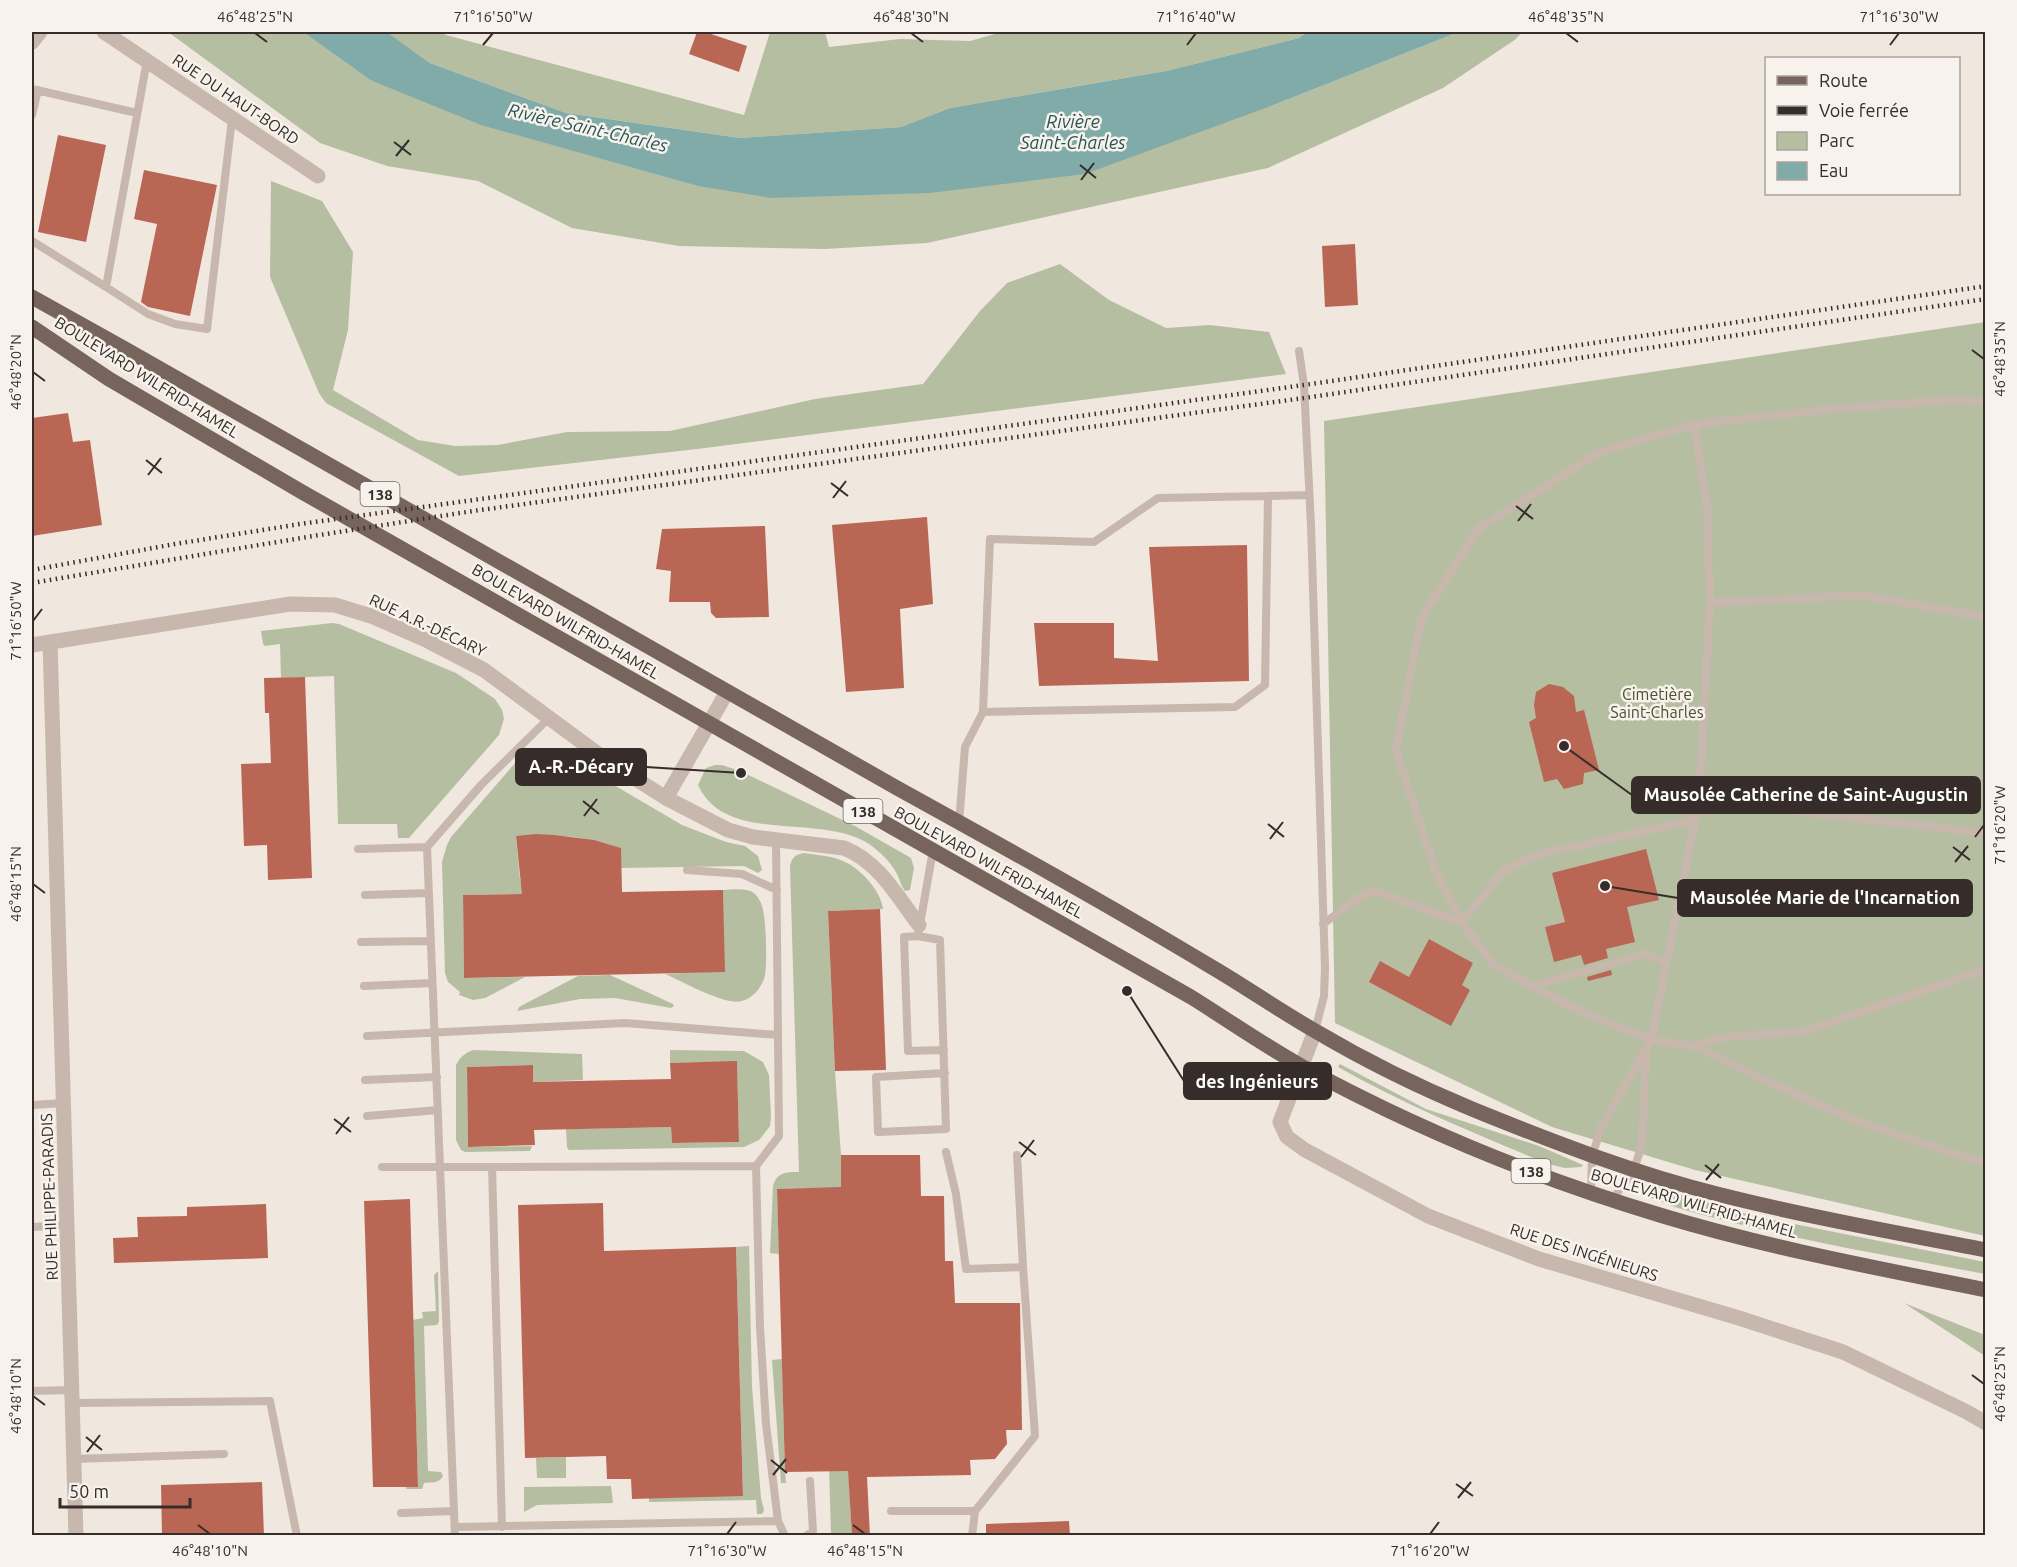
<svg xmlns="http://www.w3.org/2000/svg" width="2017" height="1567" font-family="Ubuntu,sans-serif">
  <rect width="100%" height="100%" fill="#f0e7df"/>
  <!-- green -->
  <path fill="#b6bea1" d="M168,32H303L370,80L698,186L1271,106L1451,35L1457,32H1522L1516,39L1443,88L1268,168L927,243L825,249L679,246L572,228L478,181L387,166L320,143Z
    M387,32H440L446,35L744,115L770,32H825L829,47L900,39L970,41L1002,32H1307L1299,38L1166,71L950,108L901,127L740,138L566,113L430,63Z
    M271,181L322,201L353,252L348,330L333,390L418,440L455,446L498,445L567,432L670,431L815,399L923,384L980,311L1007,283L1060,264L1109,300L1166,328L1210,325L1269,332L1286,374L697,449L459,476L326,403L319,393L270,277Z
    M1985,322V1236L1695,1170L1552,1127L1335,1023L1324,421Z
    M332,623L339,624L456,673L495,699L502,710L504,719L499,735L409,838H398L397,824H338L334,676L281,678L280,644L265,646L263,644L261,631Z
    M545,749L552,750L564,757L566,754L602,778L682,825L726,842L745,846L758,856L762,870L758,873L744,866L621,868L620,848C586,837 553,832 516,837L520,880L528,894L463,895L464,978L525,977L485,998L473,1000L459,995L460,992L448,982L445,973L442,862L447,845L451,837L516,762L525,754Z
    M715,765H722L740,771L855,826L911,858L914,868L910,890L905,891C901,886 900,880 897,874C891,862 880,852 869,844C819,812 726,846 698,785L706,768Z
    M804,853C817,855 834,856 845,862C861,869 881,891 883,909L828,911L835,1071L841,1155L846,1432L852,1535H831L821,1188L777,1189L779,1254L770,1253L773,1186C777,1172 786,1172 799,1172L790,866C792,857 795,855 804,853Z
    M723,890C733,890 747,887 755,894C758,897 761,902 762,906C766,915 768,970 764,979C760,989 753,998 742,1001C725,1006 682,981 665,974L724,971Z
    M610,975L673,1004L674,1006L671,1008L615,998L580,999L517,1011L519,1007L578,976Z
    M473,1050L582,1054L583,1080L533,1082V1065L467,1067L468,1147L532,1146L530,1151L465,1152L461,1150L456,1140V1065C460,1057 465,1053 473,1050Z
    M670,1050L744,1051L763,1062L769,1075L771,1117L770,1126L759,1140L744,1147L569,1150L567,1147L566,1129L671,1127L672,1143L739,1142L737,1062L670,1063Z
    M1340,1064L1426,1109L1539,1146L1583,1165L1581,1167L1565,1168L1548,1164C1476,1134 1405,1105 1338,1067Z
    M1640,1183L1754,1216L1985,1262V1274C1902,1258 1817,1244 1734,1223C1701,1214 1664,1207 1635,1189Z
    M749,1246L752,1387L761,1498L764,1510L762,1514H757L756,1500L649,1502V1498L743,1495L736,1247Z
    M438,1271L439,1322L437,1325L424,1326L428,1471L441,1472L443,1476C439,1484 431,1482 424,1483L422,1489H406V1487H418L413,1320L423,1318L422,1312L436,1311L434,1275Z
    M1904,1303L1985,1335V1356Z
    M782,1359L785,1472L786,1483H781L772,1360Z
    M566,1457V1478H537L536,1458Z
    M611,1486L613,1503L537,1505L524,1512V1487Z"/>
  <!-- water -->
  <path fill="#81aba9" d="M303,32H387L430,63L566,113L740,138L901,127L950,108L1166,71L1299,38L1307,32H1457L1451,35L1271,106L1085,174L930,193L771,198L698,186L481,125L370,80Z"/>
  <!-- building -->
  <path fill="#b96654" d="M697,32H705L747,46L739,72L689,54Z
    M58,135L106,145L86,242L38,232Z
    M144,170L217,185L190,316L148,307L141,302L157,224L134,219Z
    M1355,244L1358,305L1325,307L1322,246Z
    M68,413L73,442L90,440L102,525L32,536V418Z
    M927,517L933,604L900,609L904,688L846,692L832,525Z
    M765,526L769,617L716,618L711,613L710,602H669L671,571L656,569L662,529Z
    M1247,545L1249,681L1039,686L1034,623H1114V658L1158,661L1149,547Z
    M305,677L312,878L268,880L267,845L244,846L241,764L271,763L269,713H265L264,678Z
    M1549,684L1563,687L1574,696L1576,712L1584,710L1599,770L1584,773L1583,784L1564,789L1557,779L1544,782L1529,722L1536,718L1534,705L1536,692Z
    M536,834L555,835L594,840L621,848L622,892L723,890L725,972L464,978L463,895L522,894L516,836Z
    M1646,849L1659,900L1627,907L1635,942L1606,949L1608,958L1584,965L1581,955L1554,962L1545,927L1565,922L1552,873Z
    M880,909L886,1070L835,1071L828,911Z
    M1429,939L1473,963L1462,985L1470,990L1451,1026L1369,982L1380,961L1409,977Z
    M1611,970L1612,975L1588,981L1587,977Z
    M737,1061L739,1142L672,1143L671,1127L534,1130L535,1145L468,1147L467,1067L533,1065V1082L671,1079L670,1063Z
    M841,1155H920L921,1196H944L945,1261H953L955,1303H1020L1022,1430H1006L1007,1444L995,1459L970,1460L971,1475L867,1477L870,1536H852L848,1471L785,1472L777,1189L841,1187Z
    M410,1199L418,1487H373L364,1201Z
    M603,1203L604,1251L736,1247L743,1496L632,1499L631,1479H607L606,1456L525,1458L518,1205Z
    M266,1204L268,1258L114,1263L113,1238L138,1237L137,1217L187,1216V1207Z
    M262,1482L264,1536H162L161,1485Z
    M1069,1521L1070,1536H986V1524Z"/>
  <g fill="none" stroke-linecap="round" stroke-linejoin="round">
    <!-- service -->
    <path stroke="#c7b7ac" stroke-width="8" d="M32,89L137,113
      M32,115L38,90
      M32,241L106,287L147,60
      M106,287L148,314L175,324L207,329L232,119
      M1299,351L1304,385L1311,525L1325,968L1324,996L1315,1031
      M1986,402L1955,400L1853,407L1694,424L1598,453L1478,529L1421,619L1396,751L1436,872L1462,923L1494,965L1571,1007L1651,1040L1695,1046L1773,1084L1859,1122L1967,1158L1986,1162
      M1268,496L1158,498L1094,542L990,539L983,712L1235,707L1265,685L1268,496L1308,495
      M1710,603L1861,595L1986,617
      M1699,800L1986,833
      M959,823L965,747L983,712
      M358,849L427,847
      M933,850L918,936L940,940L946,1129L878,1132L876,1077L945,1073
      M687,870L742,874L777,890
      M365,895L429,893
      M1323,924L1361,896L1376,891L1462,923L1502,872L1535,855L1695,820
      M918,936L904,937L908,1051L944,1050
      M361,942L430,941
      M364,986L432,983
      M1532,986L1645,954L1667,962
      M367,1036L625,1023L778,1035
      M1695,1046L1719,1038L1806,1031L1986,969
      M365,1080L437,1077
      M32,1105L64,1103
      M367,1116L438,1110
      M946,1152L956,1194L966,1269L1023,1267L1017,1155
      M756,1166L779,1136L776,840
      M382,1167H492
      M1591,1193L1592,1156L1602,1126L1651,1040L1699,800L1710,603L1707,506L1694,424
      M1612,1200L1634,1170L1642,1144L1646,1053
      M32,1227L68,1225
      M32,1391L72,1390
      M74,1403L270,1401L297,1536
      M74,1459L224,1454
      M891,1511H975L1035,1436L1023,1267
      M401,1513L454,1511
      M455,1527L778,1521L785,1536
      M502,1527L492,1167L756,1166L760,1327L766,1424L778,1521
      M455,1536L427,847L481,785L549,718
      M806,1536L813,1531L810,1481
      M972,1536L975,1511"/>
    <!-- minor -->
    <path stroke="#c7b7ac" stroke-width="15" d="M104,32L318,176
      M32,42L40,32
      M50,642L76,1536
      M32,645L290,604L335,605L371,616L428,641L484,670L609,762L666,798L728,830L753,837L844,848C879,862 897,896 919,925
      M666,798L727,692
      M1315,1031L1280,1122L1287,1137L1305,1150L1428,1216L1539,1259L1739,1318L1843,1352L1965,1411L1986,1423"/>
    <!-- primary -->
    <path stroke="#77645d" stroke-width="15" d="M32,297L127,350L897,788C1002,846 1107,904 1210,966C1246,987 1280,1011 1317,1032C1366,1061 1419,1087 1472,1109C1553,1142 1636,1174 1721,1195C1809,1217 1897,1233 1986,1250
      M32,327L109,379L302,492L1191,997C1228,1020 1265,1046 1303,1067C1417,1129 1539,1179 1663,1216C1769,1248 1877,1268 1986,1290"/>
    <!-- rail -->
    <path stroke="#362d2a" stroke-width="4.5" stroke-dasharray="1.5 4.5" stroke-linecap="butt" d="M32,570L175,544L300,524L1304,385L1986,286
      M32,583L307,537L473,511L1304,398L1986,299"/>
  </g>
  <!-- ticks -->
  <path fill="none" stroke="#362d2a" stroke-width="2" d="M255,33L267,42M911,33L923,42M1566,33L1578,42M483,45L493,33M1187,45L1196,33M1890,45L1899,33M394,142L411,155M396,156L409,140M1080,165L1096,178M1081,180L1094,163M1972,350L1984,359M33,372L45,381M146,460L162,473M148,475L161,458M831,483L848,496M833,498L846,481M1516,506L1533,519M1518,521L1531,504M33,621L42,609M583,801L599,814M584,816L597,799M1268,824L1284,837M1975,837L1984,825M1270,839L1283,822M1953,847L1970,860M1955,862L1968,846M33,884L45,893M334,1119L351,1132M336,1134L349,1117M1019,1142L1036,1155M1021,1157L1034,1140M1705,1165L1721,1178M1706,1180L1719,1164M1972,1375L1984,1384M33,1396L45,1405M86,1437L102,1450M87,1452L100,1435M771,1460L787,1473M773,1475L786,1459M1456,1484L1473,1496M1458,1498L1471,1482M198,1525L210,1534M853,1525L865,1534M727,1534L736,1522M1430,1534L1439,1522"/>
  <g text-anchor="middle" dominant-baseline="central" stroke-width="5" stroke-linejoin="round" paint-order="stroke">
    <!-- shield labels -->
    <g fill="#f8f2ec" stroke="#706864" stroke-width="1.5">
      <rect x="360.5" y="482" width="39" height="24" rx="4.5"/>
      <rect x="843.5" y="799" width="39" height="24" rx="4.5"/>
      <rect x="1511.5" y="1159" width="39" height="24" rx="4.5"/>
    </g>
    <g font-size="15" font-weight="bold" fill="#362d2a">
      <text x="380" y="494">138</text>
      <text x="863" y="811">138</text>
      <text x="1531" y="1171">138</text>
    </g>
    <!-- street labels -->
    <g font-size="16" fill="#362d2a" stroke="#f8f2ec">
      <text transform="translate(236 99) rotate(34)">RUE DU HAUT-BORD</text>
      <text transform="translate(147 377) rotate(32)">BOULEVARD WILFRID-HAMEL</text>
      <text transform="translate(566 621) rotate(30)">BOULEVARD WILFRID-HAMEL</text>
      <text transform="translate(428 625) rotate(25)">RUE A.R.-DÉCARY</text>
      <text transform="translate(989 862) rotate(29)">BOULEVARD WILFRID-HAMEL</text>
      <text transform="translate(49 1197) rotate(-92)">RUE PHILIPPE-PARADIS</text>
      <text transform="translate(1694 1203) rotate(16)">BOULEVARD WILFRID-HAMEL</text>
      <text transform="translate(1584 1252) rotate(18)">RUE DES INGÉNIEURS</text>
    </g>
    <!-- park labels -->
    <g font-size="16" fill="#485231" stroke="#f8f2ec">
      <text x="1657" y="694">Cimetière<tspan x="1657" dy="18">Saint-Charles</tspan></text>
    </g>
    <!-- water labels -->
    <g font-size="18" font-style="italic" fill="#245453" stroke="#f8f2ec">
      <text x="1073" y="121">Rivière<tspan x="1073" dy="21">Saint-Charles</tspan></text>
      <text transform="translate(588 127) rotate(13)">Rivière Saint-Charles</text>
    </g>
  </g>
  <!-- callouts -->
  <path fill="none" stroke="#362d2a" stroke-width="2" d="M741 773L646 767M1564 746L1632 795M1605 886L1678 898M1127 991L1184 1081"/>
  <g fill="#362d2a" stroke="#f8f2ec" stroke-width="2">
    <circle cx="741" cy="773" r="6"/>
    <circle cx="1564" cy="746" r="6"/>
    <circle cx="1605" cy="886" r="6"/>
    <circle cx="1127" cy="991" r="6"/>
  </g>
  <g fill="#362d2a" stroke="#362d2a" stroke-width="2">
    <rect x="516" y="749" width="130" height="36" rx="6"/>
    <rect x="1632" y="777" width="348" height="36" rx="6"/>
    <rect x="1678" y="880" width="294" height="36" rx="6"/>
    <rect x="1184" y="1063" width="147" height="36" rx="6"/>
  </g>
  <g font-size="18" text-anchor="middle" font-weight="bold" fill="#fff">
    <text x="581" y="773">A.-R.-Décary</text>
    <text x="1806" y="801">Mausolée Catherine de Saint-Augustin</text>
    <text x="1825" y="904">Mausolée Marie de l'Incarnation</text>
    <text x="1257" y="1088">des Ingénieurs</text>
  </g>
  <!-- border -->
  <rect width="2017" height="1567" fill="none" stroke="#f8f2ec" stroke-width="66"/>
  <!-- legend -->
  <rect x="1765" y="57" width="195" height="138" fill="#f8f2ec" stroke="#aaa39e" stroke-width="1.5"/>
  <rect x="1777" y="76" width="30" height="9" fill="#77645d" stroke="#aaa39e" stroke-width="1.5"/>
  <text x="1819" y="87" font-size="18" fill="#362d2a">Route</text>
  <rect x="1777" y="106" width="30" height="9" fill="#362d2a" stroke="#aaa39e" stroke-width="1.5"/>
  <text x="1819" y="117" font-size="18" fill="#362d2a">Voie ferrée</text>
  <rect x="1777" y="132" width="30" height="18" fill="#b6bea1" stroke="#aaa39e" stroke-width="1.5"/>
  <text x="1819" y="147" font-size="18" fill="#362d2a">Parc</text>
  <rect x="1777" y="162" width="30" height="18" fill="#81aba9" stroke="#aaa39e" stroke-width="1.5"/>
  <text x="1819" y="177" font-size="18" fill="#362d2a">Eau</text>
  <!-- scale -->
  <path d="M60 1498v9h130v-9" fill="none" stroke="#362d2a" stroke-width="3"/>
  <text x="69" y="1498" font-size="18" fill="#362d2a" stroke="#f8f2ec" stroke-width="4.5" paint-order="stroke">50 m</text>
  <rect x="33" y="33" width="1951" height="1501" fill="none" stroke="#362d2a" stroke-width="2"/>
  <g font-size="15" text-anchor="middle" fill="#362d2a">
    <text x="255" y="22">46°48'25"N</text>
    <text x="493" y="22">71°16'50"W</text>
    <text x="911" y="22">46°48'30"N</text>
    <text x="1196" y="22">71°16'40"W</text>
    <text x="1566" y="22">46°48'35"N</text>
    <text x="1899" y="22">71°16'30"W</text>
    <text transform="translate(2000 359) rotate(-90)" y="5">46°48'35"N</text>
    <text transform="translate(16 372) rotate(-90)" y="5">46°48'20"N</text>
    <text transform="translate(16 621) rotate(-90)" y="5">71°16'50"W</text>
    <text transform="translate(2000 825) rotate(-90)" y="5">71°16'20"W</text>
    <text transform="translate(16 884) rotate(-90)" y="5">46°48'15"N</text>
    <text transform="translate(2000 1384) rotate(-90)" y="5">46°48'25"N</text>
    <text transform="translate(16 1396) rotate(-90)" y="5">46°48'10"N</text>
    <text x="210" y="1556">46°48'10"N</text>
    <text x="727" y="1556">71°16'30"W</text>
    <text x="865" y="1556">46°48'15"N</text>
    <text x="1430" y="1556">71°16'20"W</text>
  </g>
</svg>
